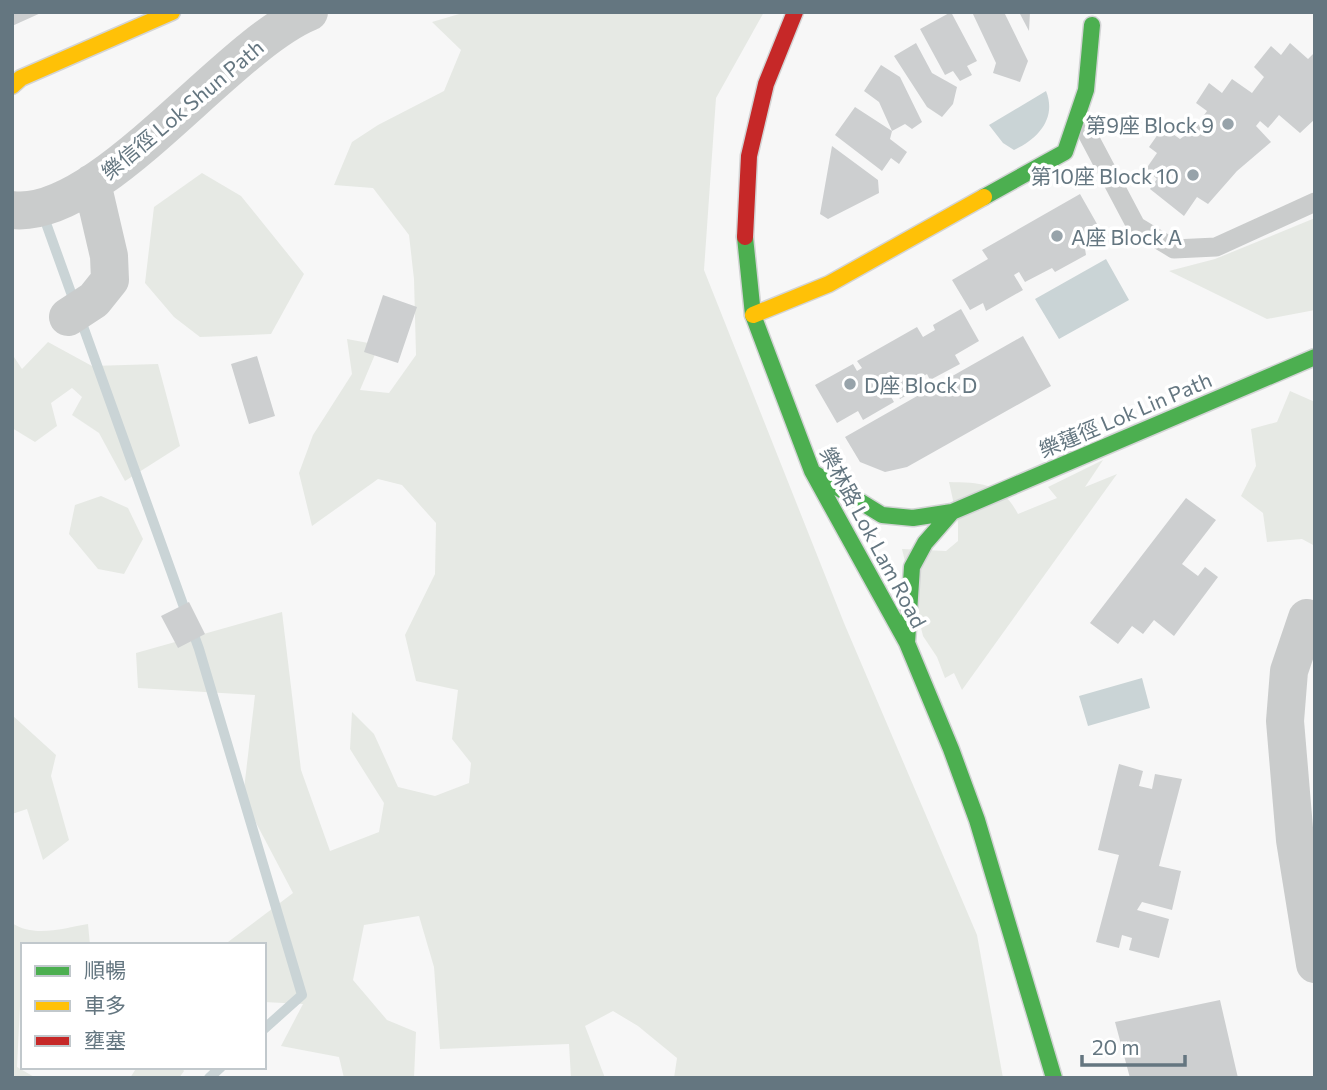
<svg xmlns="http://www.w3.org/2000/svg" width="1327" height="1090" font-family="Commissioner,'Noto Sans TC',sans-serif">
  <rect width="100%" height="100%" fill="#f7f7f7"/>
  <!-- green -->
  <path fill="#e6e9e4" d="M466,12H764L716,98L704,270L844,623L977,935L1003,1078H674L677,1058L638,1026L613,1011L585,1026L605,1078H571L569,1044L440,1049L434,967L419,916L364,925L353,980L387,1020L416,1032L414,1078H344L339,1057L281,1046L303,1004L264,1002V945H224L293,893L243,798L255,695L138,688L136,653L282,612L301,770L330,851L379,832L384,803L350,749L352,712L374,734L398,787L435,796L469,783L471,763L452,739L458,690L416,681L405,635L435,574L436,523L402,485L378,479L312,526L299,473L313,435L352,374L347,339L379,345L360,390L389,393L416,355L414,279L409,235L373,188L334,185L352,142L378,125L444,91L461,50L432,22Z
    M202,173L241,196L304,274L271,334L200,337L174,317L145,283L154,207Z
    M1315,218V310L1267,319L1169,271L1215,259Z
    M48,342L92,366L158,364L180,446L125,481L99,433L72,415L82,397L72,388L51,403L57,426L35,442L12,428V354L22,369Z
    M1290,391L1315,402V546L1302,539L1267,542L1263,513L1241,496L1256,466L1251,429L1277,422Z
    M1103,460L1085,487L1117,474L962,690L954,673L945,678L937,657L923,636L902,549L946,551L958,541V523L949,482C981,483 1001,482 1018,514L1057,498L1048,487Z
    M101,496L128,508L143,539L124,574L98,569L69,534L75,505Z
    M12,715L56,755L51,776L69,840L43,860L27,809L12,814Z
    M12,923C34,938 64,928 88,924L90,945H23L17,1067L36,1078H12Z
    M137,1067H181L184,1071L179,1078H130Z"/>
  <!-- water -->
  <path fill="#cad4d6" d="M1046,91C1057,118 1038,139 1014,150L1003,143L989,125Z
    M1106,259L1129,300L1059,339L1035,299Z
    M1142,678L1150,708L1088,726L1079,696Z"/>
  <g fill="none" stroke-linecap="round" stroke-linejoin="round">
    <!-- stream -->
    <path stroke="#cad4d6" stroke-width="10" d="M42,212L199,649L302,995L264,1029
      M209,1078L221,1067"/>
  </g>
  <!-- building -->
  <path fill="#cdcfd0" d="M12,12H43L12,26Z
    M951,12L977,61L967,66L972,75L960,81L953,71L945,75L920,29Z
    M972,12H1004L1028,61L1020,82L993,73L996,63Z
    M1019,12H1030L1029,31Z
    M916,43L932,73L957,87L953,104L942,117L927,107L894,56Z
    M1290,43L1308,59L1315,52V119L1300,133L1279,115L1268,128L1260,121L1256,126L1271,142L1237,171L1208,204L1197,197L1184,216L1150,189L1157,179L1146,169L1157,153L1149,147L1163,127L1180,139L1194,129L1207,111L1196,103L1209,83L1222,93L1232,79L1252,93L1264,77L1254,67L1271,46L1281,55Z
    M881,65L900,77L922,122L912,129L905,124L892,131L890,139L907,152L899,164L891,158L882,171L835,135L855,107L892,131L879,102L864,91Z
    M832,146L878,180L879,193L828,219L820,214Z
    M1080,194L1105,238L1085,249L1086,255L1055,272L1052,268L1025,282L1019,272L1014,275L1023,290L986,311L983,303L970,310L952,280L988,259L982,250Z
    M383,295L417,307L398,363L364,352Z
    M961,309L979,341L955,355L960,364L930,380L927,374L919,379L923,386L900,399L889,380L883,383L894,402L863,420L858,411L837,423L815,385L853,364L857,371L862,368L857,361L917,327L923,337L935,330L933,325Z
    M1023,336L1051,386L907,467L885,472L860,462L845,437Z
    M257,356L275,416L249,424L231,364Z
    M1186,498L1216,520L1182,564L1198,576L1205,567L1218,577L1174,636L1154,620L1143,634L1132,626L1118,644L1090,623Z
    M189,602L205,634L178,648L161,616Z
    M1119,764L1143,771L1139,786L1152,789L1155,774L1182,779L1159,866L1181,871L1172,910L1142,902L1137,910L1169,919L1159,958L1129,950L1132,938L1122,935L1119,948L1096,942L1119,855L1098,850Z
    M1220,1000L1238,1078H1130L1115,1022Z"/>
  <g fill="none" stroke-linecap="round" stroke-linejoin="round">
    <!-- fast casing -->
    <g stroke="#d3d4d5" stroke-width="19">
      <path id="fast" d="M984,197L1065,152L1086,90L1092,25
        M745,237L753,315L812,471L907,643L951,749L977,820L1054,1078
        M814,473L882,515L913,518L952,512L1315,357
        M907,643L912,567L925,543L952,512"/>
    </g>
    <!-- slow casing -->
    <g stroke="#d3d4d5" stroke-width="19">
      <path id="slow" d="M12,86L21,78L172,12
        M753,315L829,284L984,197"/>
    </g>
    <!-- jam casing -->
    <g stroke="#d3d4d5" stroke-width="19">
      <path id="jam" d="M745,237L749,156L766,84L795,12"/>
    </g>
    <!-- lane -->
    <path stroke="#cacccc" stroke-width="19" d="M1080,120L1136,226L1174,249L1216,247L1315,202"/>
    <!-- street -->
    <path stroke="#cacccc" stroke-width="38" d="M12,210C100,221 225,47 309,12
      M68,317L94,300L110,280L109,256L92,183
      M1307,618L1289,671L1285,721L1295,840L1315,964"/>
    <!-- fast -->
    <use href="#fast" stroke="#4caf50" stroke-width="16"/>
    <!-- slow -->
    <use href="#slow" stroke="#ffc107" stroke-width="16"/>
    <!-- jam -->
    <use href="#jam" stroke="#c62828" stroke-width="16"/>
  </g>
  <!-- markers -->
  <g fill="#97a3aa" stroke="#fff" stroke-width="2.5">
    <circle cx="1228" cy="124" r="7"/>
    <circle cx="1193" cy="175" r="7"/>
    <circle cx="1057" cy="236" r="7"/>
    <circle cx="850" cy="384" r="7"/>
  </g>
  <g text-anchor="middle" dominant-baseline="central" stroke-width="7" stroke-linejoin="round" paint-order="stroke">
    <!-- street labels -->
    <g font-size="21" fill="#647680" stroke="#fff">
      <text transform="translate(182 109) rotate(-40)">樂信徑 Lok Shun Path</text>
      <text transform="translate(1125 414) rotate(-23)">樂蓮徑 Lok Lin Path</text>
      <text transform="translate(874 537) rotate(62)">樂林路 Lok Lam Road</text>
    </g>
    <!-- poi labels -->
    <g font-size="21" fill="#647680" stroke="#fff" text-anchor="end">
      <text x="1214" y="124">第9座 Block 9</text>
      <text x="1179" y="175">第10座 Block 10</text>
      <text x="1071" y="236" text-anchor="start">A座 Block A</text>
      <text x="864" y="384" text-anchor="start">D座 Block D</text>
    </g>
  </g>
  <!-- border -->
  <rect width="1327" height="1090" fill="none" stroke="#647680" stroke-width="28"/>
  <!-- legend -->
  <rect x="21" y="943" width="245" height="126" fill="#ffffff" stroke="#c1c8cc" stroke-width="2"/>
  <rect x="35" y="966" width="35" height="10" fill="#4caf50" stroke="#c1c8cc" stroke-width="2"/>
  <text x="84" y="978" font-size="21" fill="#647680">順暢</text>
  <rect x="35" y="1001" width="35" height="10" fill="#ffc107" stroke="#c1c8cc" stroke-width="2"/>
  <text x="84" y="1013" font-size="21" fill="#647680">車多</text>
  <rect x="35" y="1036" width="35" height="10" fill="#c62828" stroke="#c1c8cc" stroke-width="2"/>
  <text x="84" y="1048" font-size="21" fill="#647680">壅塞</text>
  <!-- scale -->
  <path d="M1082 1055v10h103v-10" fill="none" stroke="#647680" stroke-width="3.5"/>
  <text x="1092" y="1055" font-size="21" fill="#647680" stroke="#ffffff" stroke-width="5" paint-order="stroke">20 m</text>
</svg>
